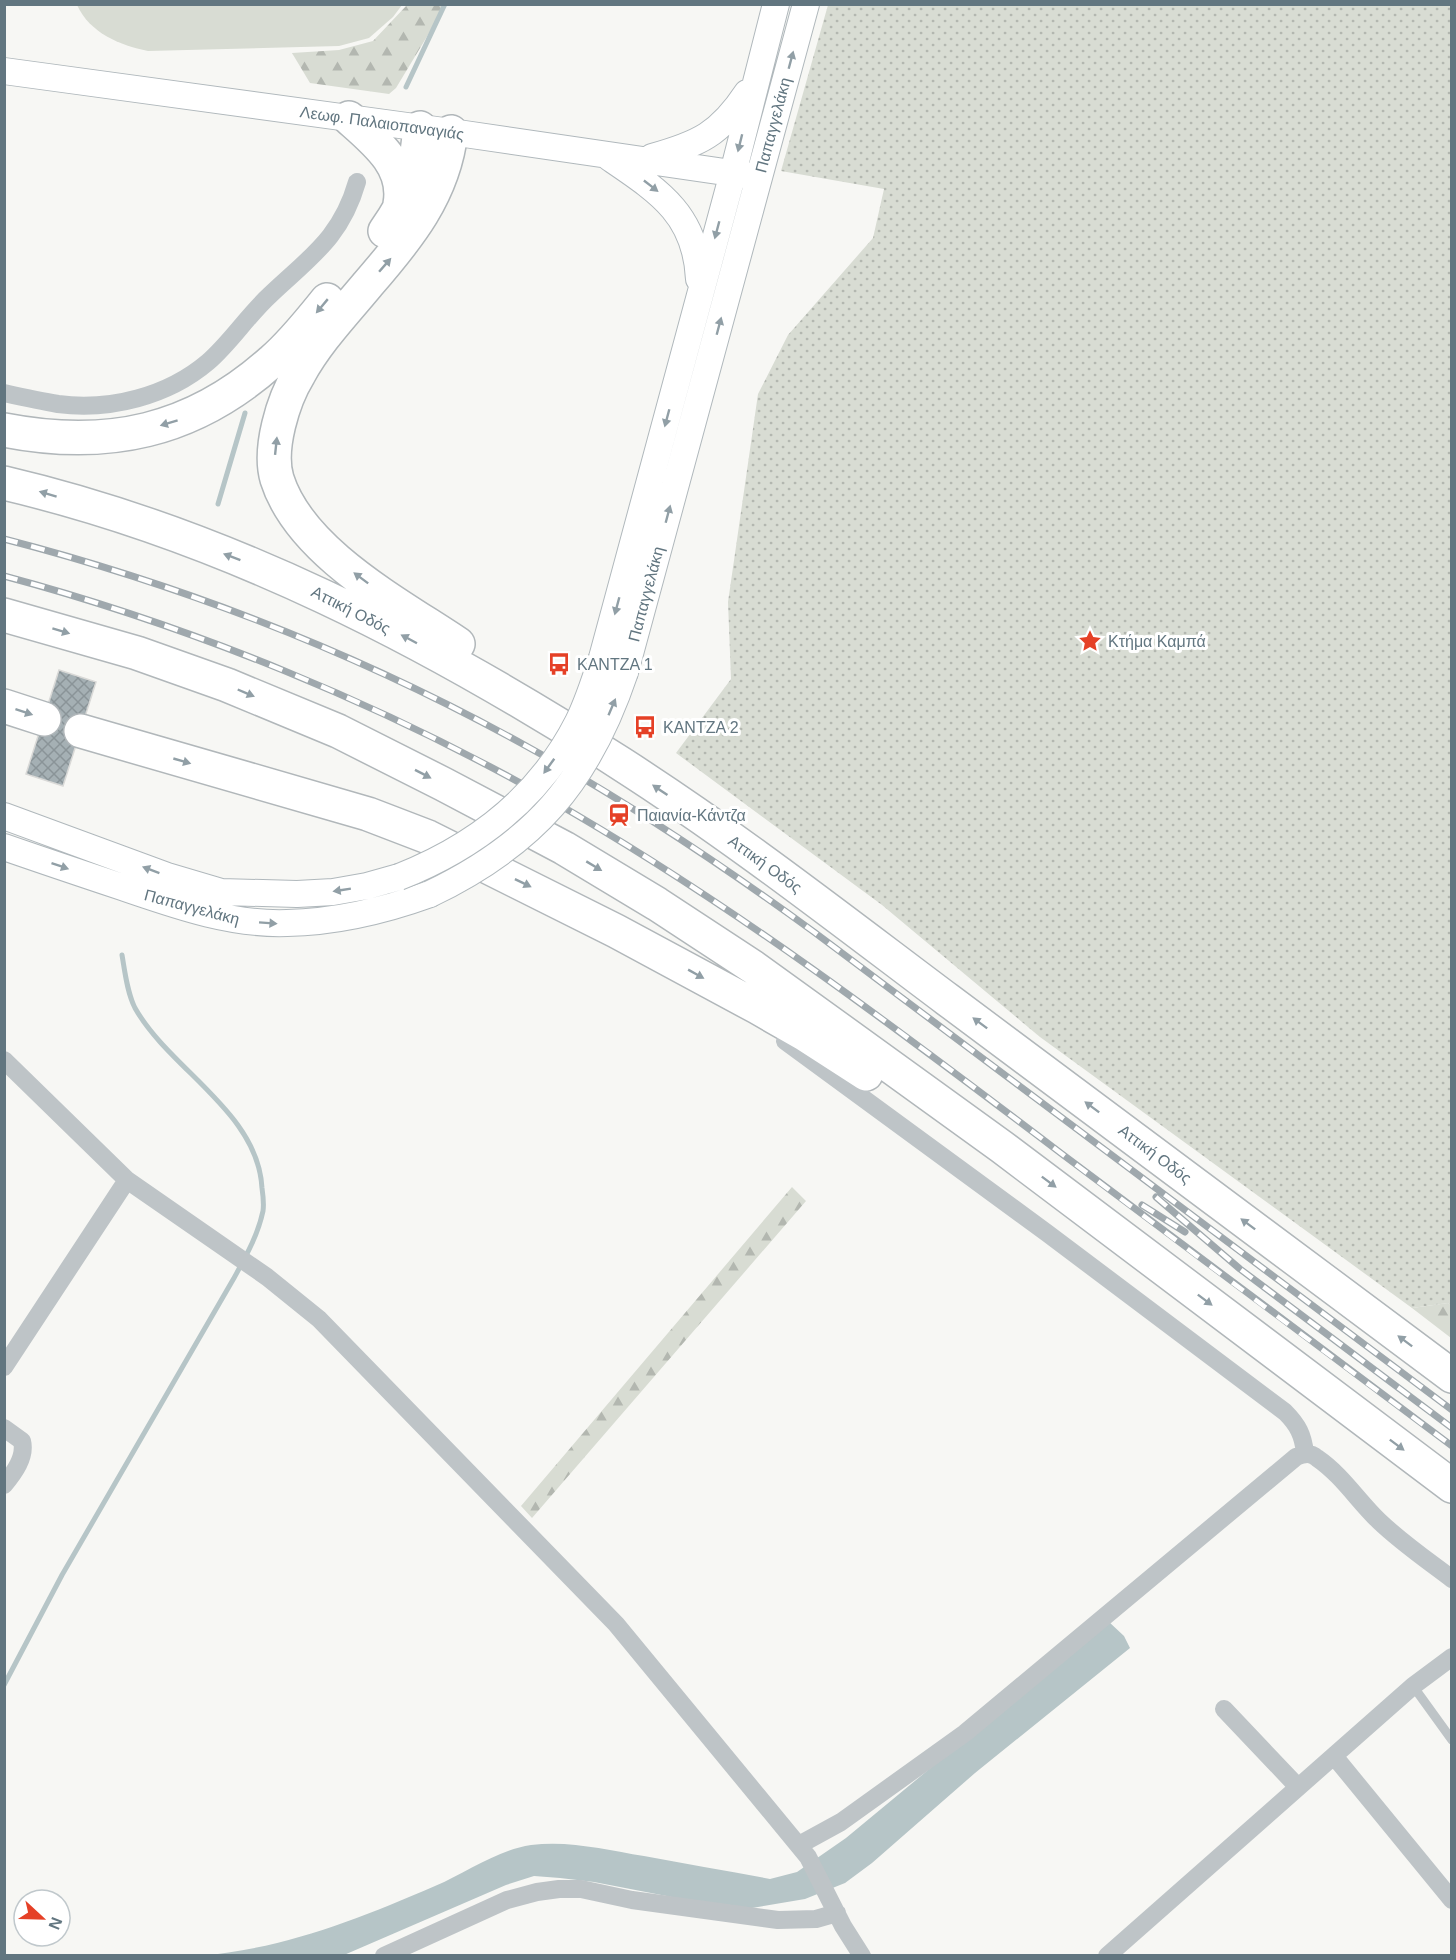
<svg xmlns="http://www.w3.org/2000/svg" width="1456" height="1960" font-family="Arial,sans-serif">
  <defs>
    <pattern id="grass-dots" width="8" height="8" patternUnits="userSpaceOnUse" patternTransform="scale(1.5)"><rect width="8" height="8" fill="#d8dcd3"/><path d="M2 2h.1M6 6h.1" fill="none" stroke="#b3b7b0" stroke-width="1.8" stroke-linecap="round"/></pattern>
    <pattern id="forest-firs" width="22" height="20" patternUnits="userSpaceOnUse" patternTransform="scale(1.5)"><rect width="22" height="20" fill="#d8dcd3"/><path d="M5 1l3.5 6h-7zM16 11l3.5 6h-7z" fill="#b3b7b0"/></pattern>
    <pattern id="building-cross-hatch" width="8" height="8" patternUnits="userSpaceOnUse" patternTransform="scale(1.5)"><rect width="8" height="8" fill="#a5b0b4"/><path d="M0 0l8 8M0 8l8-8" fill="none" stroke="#8a9498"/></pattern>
  </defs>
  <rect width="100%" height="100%" fill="#f7f7f4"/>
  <!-- grass -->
  <path fill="url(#grass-dots)" d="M828,5H1451V1305L1448,1303L1412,1308L1040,1037L882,905L676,753L731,679L728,602L758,394L788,335L873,238L884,189L781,171Z"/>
  <!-- forest -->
  <path fill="url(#forest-firs)" d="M407,5H446L396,88L389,94L310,83L292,53L339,50L373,41Z
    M792,1187L806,1201L532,1518L521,1506Z
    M1448,1303L1451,1305V1338L1412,1308Z"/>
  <!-- park -->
  <path fill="#d8dcd3" d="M77,5H402L393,17L369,38L339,46L148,51C119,45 90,33 77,5Z"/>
  <!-- water -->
  <path fill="#b6c5c7" d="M1108,1621L1124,1636L1130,1648L975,1773L872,1863L845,1883L805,1899L746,1909L708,1904L594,1882L560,1878L534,1876L506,1885L344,1955L200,1956C286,1948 356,1920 435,1886C466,1873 497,1850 531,1845C569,1840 607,1850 644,1856C686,1864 728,1871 770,1879L797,1872L846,1838Z"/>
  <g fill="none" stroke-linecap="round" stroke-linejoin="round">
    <!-- stream -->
    <path stroke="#b6c5c7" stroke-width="5" d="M406,87L445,4
      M218,504L245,413
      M4,1685L62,1575L234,1278C246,1256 258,1235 263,1211C264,1204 263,1195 262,1188C258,1112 170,1070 135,1008C127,992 125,972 122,955"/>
  </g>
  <!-- building -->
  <path fill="url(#building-cross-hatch)" stroke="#d9d9d7" stroke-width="1.5" d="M59,670L96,682L63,786L26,774Z"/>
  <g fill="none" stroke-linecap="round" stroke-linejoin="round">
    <!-- secondary casing -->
    <g stroke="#b0b8bc" stroke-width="28">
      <path id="secondary" d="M4,71L451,132L759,177
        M652,157C699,144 720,134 747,93
        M610,158C660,192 696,215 699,279
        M602,658L733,173L776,4
        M625,672L806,4
        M4,816L167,876L221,892L297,894L333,892L367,886L399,877
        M4,847C44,861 83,874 122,887C175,905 230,925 287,923C337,922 383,911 430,894"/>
    </g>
    <!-- highway casing -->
    <g stroke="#b1b7ba" stroke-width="36">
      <path id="highway" d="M349,118C375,141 407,166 400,204
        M451,132C444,194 408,238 368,284C344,313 317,341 299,374C283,400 268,449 277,479C300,552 397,603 458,644
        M385,231C413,192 415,174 420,128
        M4,430C107,450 193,432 272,361C292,344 310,321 327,300
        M4,483C226,535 430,641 620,763C734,836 840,919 948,1000C1116,1125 1284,1250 1452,1376
        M4,615L137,653L227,685L338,731L443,784L564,848L657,904L753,967L1002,1147L1452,1486
        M4,706L44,719
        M81,731L368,814L428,837L616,931L757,1007L804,1034L866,1074"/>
    </g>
    <!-- lane -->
    <path stroke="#bec4c7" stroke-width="9" d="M1413,1686L1452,1740"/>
    <!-- street -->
    <path stroke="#bec4c7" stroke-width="18" d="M4,393C22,397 40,401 58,404C110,411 168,396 208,362C231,342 248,315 270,295C310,257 341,238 357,182
      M785,1041L1047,1233L1285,1412C1298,1425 1303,1435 1305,1453
      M4,1060L127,1180
      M4,1367L127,1180L267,1277L319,1319L616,1624L808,1857L843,1926L862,1956
      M4,1428L22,1441C26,1457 14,1473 4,1485
      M1224,1709L1298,1787
      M1334,1756L1452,1900
      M799,1845L841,1822L965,1733L1296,1457C1304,1454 1310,1452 1317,1458C1342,1475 1358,1501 1379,1521C1402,1543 1427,1560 1452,1579
      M384,1956L507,1900L537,1892L559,1889H581L632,1900L778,1920L816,1919L837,1913
      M1107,1956L1413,1686L1452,1657"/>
    <!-- secondary -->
    <use href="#secondary" stroke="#fff" stroke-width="26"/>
    <!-- highway -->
    <use href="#highway" stroke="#fff" stroke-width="33"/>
    <!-- rail casing -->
    <g stroke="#9fa8ad" stroke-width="7">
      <path id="rail" d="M4,539C186,586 364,656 528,747C628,802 722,865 814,932L1452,1410
        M4,576C191,626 382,704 549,799C730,902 896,1028 1062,1154C1191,1252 1321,1349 1452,1446
        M1156,1197L1240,1269L1452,1428
        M1142,1205L1185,1232"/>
    </g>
    <!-- rail -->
    <use href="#rail" stroke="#fff" stroke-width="4.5" stroke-dasharray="14" stroke-linecap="butt"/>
    <!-- secondary-bridge casing -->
    <g stroke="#b0b8bc" stroke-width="28" stroke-linecap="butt">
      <path id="secondary-bridge" d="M399,877C475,847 540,797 578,722C588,702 595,680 602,658
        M430,894C534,844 588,782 625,672"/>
    </g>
    <!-- secondary-bridge -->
    <use href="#secondary-bridge" stroke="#fff" stroke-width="26"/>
  </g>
  <!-- one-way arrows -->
  <defs><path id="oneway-solid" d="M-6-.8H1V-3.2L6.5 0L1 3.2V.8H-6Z" transform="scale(1.5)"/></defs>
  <g fill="#919fa6">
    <use href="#oneway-solid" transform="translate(791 60) rotate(-75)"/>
    <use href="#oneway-solid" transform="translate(740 143) rotate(104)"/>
    <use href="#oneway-solid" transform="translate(651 186) rotate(38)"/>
    <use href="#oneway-solid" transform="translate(717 230) rotate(105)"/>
    <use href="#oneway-solid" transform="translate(385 265) rotate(-49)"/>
    <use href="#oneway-solid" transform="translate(322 306) rotate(130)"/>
    <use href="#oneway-solid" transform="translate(719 326) rotate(-75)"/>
    <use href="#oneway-solid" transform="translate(667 418) rotate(105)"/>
    <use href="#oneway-solid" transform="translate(169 423) rotate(163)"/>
    <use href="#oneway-solid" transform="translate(276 446) rotate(-84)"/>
    <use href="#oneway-solid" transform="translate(48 494) rotate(-163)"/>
    <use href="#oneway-solid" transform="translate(668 514) rotate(-75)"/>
    <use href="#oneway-solid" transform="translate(232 557) rotate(-159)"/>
    <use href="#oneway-solid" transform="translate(361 578) rotate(-143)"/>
    <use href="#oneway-solid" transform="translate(617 606) rotate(105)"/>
    <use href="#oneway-solid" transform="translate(61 631) rotate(17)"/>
    <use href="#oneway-solid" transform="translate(409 639) rotate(-152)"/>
    <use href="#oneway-solid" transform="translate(246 693) rotate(23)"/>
    <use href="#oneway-solid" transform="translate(612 707) rotate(-67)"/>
    <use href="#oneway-solid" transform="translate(24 712) rotate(18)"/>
    <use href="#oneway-solid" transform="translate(182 761) rotate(16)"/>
    <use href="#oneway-solid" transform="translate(549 766) rotate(126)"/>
    <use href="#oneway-solid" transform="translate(423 774) rotate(27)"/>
    <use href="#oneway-solid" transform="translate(660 790) rotate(-146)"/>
    <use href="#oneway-solid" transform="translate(60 866) rotate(19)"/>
    <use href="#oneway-solid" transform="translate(594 866) rotate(31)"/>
    <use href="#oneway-solid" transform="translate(151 870) rotate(-159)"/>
    <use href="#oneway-solid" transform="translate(523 883) rotate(26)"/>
    <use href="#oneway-solid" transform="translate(342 890) rotate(171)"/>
    <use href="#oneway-solid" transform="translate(268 923) rotate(4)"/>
    <use href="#oneway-solid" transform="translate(696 974) rotate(29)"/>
    <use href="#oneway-solid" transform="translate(980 1023) rotate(-143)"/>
    <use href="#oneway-solid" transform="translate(1092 1107) rotate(-143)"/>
    <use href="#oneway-solid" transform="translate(1049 1182) rotate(37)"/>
    <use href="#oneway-solid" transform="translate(1248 1224) rotate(-143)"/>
    <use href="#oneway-solid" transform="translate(1205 1300) rotate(37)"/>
    <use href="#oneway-solid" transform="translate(1405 1341) rotate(-143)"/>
    <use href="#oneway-solid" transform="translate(1397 1445) rotate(37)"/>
  </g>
  <!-- icons -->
  <defs>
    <g id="sight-bare" transform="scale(1.8)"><path d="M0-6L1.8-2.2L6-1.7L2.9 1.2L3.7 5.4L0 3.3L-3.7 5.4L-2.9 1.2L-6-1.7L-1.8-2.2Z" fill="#e54026" stroke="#fff" stroke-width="2.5" paint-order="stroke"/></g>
    <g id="bus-bare" transform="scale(1.8)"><path d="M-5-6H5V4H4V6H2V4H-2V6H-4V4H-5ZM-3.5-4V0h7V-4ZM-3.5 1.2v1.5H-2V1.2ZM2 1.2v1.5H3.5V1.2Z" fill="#e54026" stroke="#fff" stroke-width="2.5" paint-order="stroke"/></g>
    <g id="station-bare" transform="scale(1.8)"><path d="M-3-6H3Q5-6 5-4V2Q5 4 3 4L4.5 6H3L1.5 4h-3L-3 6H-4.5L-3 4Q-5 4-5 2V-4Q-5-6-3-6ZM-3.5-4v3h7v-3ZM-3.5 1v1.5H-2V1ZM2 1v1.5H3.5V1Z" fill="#e54026" stroke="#fff" stroke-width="2.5" paint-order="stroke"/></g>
  </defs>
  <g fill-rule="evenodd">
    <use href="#sight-bare" x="1090" y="641"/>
    <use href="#bus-bare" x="559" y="664"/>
    <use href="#bus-bare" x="645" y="727"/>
    <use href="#station-bare" x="619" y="815"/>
  </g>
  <g text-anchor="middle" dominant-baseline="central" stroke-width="6" stroke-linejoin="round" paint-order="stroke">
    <!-- street labels -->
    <g font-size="16" fill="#627680" stroke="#fff">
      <text transform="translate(382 123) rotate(8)">Λεωφ. Παλαιοπαναγιάς</text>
      <text transform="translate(773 125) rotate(-75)">Παπαγγελάκη</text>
      <text transform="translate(646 594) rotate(-75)">Παπαγγελάκη</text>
      <text transform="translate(351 610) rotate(27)">Αττική Οδός</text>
      <text transform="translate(765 864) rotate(36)">Αττική Οδός</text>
      <text transform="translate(192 907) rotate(15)">Παπαγγελάκη</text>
      <text transform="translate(1155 1154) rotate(37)">Αττική Οδός</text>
    </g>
    <!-- poi labels -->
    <g font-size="16" fill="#627680" stroke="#fff" text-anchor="start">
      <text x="1108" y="641">Kτήμα Καμπά</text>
      <text x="577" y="664">ΚΑΝΤΖΑ 1</text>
      <text x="663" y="727">ΚΑΝΤΖΑ 2</text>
      <text x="637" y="815">Παιανία-Κάντζα</text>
    </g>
  </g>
  <!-- border -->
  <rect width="1456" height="1960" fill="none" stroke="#627680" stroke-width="12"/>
  <!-- north arrow -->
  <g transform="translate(42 1918) rotate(112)"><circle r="28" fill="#ffffff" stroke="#c0c8cc" stroke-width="1.5"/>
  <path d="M0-4.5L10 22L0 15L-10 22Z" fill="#e54026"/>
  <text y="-9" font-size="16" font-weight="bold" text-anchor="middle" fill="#627680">N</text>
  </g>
</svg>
